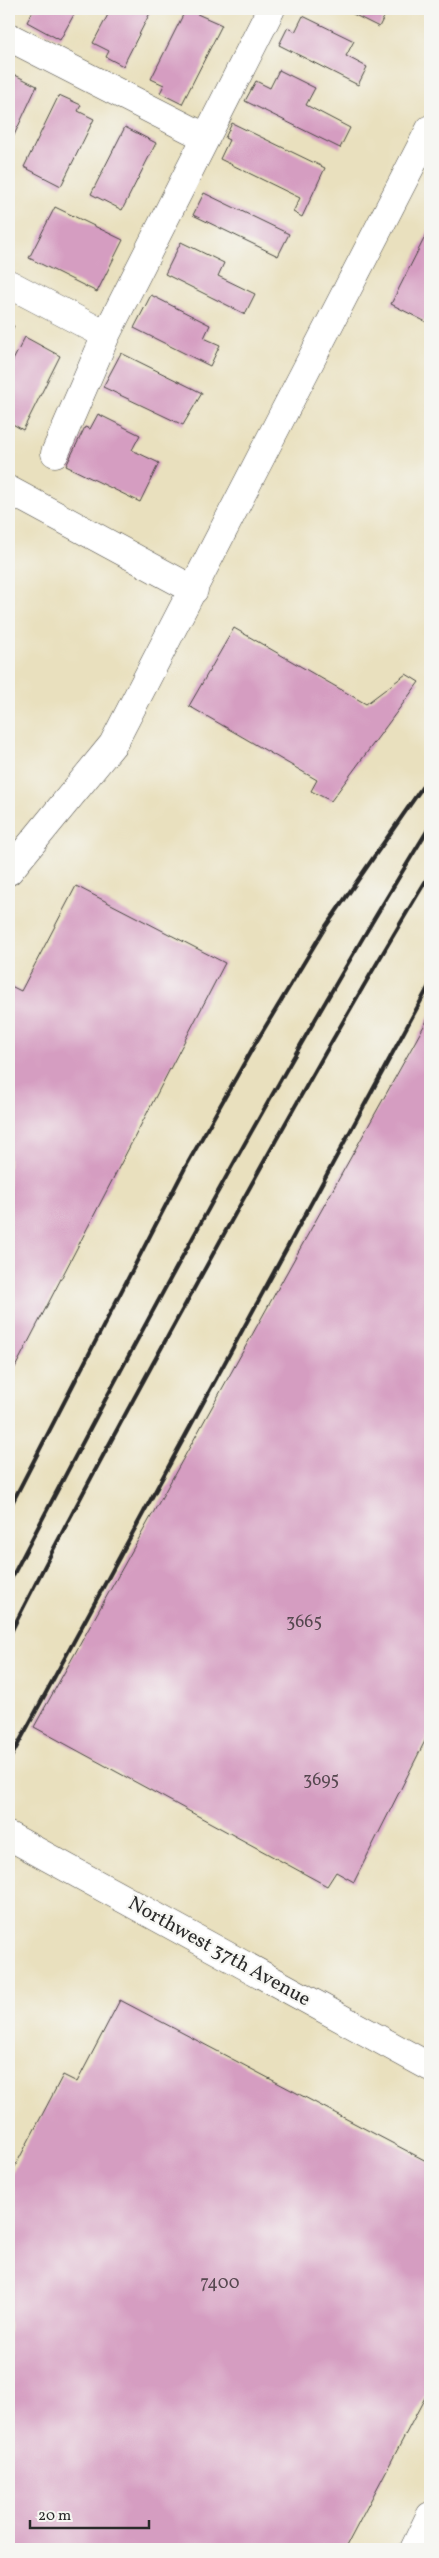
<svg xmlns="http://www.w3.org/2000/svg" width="439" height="2558" font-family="Vollkorn,serif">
  <rect width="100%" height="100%" fill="#f6f6f2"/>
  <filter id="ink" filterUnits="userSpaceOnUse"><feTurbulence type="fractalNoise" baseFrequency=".02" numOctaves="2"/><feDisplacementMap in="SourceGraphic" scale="10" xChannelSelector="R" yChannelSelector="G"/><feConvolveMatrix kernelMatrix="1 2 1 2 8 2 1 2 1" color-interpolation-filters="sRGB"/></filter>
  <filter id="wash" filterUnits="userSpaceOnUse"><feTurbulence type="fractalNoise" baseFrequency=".0096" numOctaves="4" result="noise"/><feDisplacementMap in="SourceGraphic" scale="20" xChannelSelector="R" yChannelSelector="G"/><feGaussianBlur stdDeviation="1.12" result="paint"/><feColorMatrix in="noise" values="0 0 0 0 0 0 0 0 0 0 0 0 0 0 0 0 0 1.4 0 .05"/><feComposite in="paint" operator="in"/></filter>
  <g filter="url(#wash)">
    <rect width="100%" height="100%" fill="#e9e0be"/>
    <g id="blocks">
      <!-- building -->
      <path fill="#d59dc1" d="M34,9H77L60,40L27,22Z
        M111,9H152L123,66L106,57L109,51L93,43Z
        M186,9L222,25L182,104L160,93L164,85L151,79Z
        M343,9H388L379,27Z
        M303,16L354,41L346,56L367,67L358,85L279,45L288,27L295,32Z
        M279,70L315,88L306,105L350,128L340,148L245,101L256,81L270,88Z
        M9,72L37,86L9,146Z
        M59,95L81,105L78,111L94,119L61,186L24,167Z
        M232,123L325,168L302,217L293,212L300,198L220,159L229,140L225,138Z
        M125,127L156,143L122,210L91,194Z
        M204,193L289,234L278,256L193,215Z
        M55,207L123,240L97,292L29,258Z
        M430,227V324L391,304Z
        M181,242L224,263L218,276L255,294L245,314L165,274Z
        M151,295L210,325L204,338L220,345L210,366L134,328Z
        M9,323L14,326L9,336Z
        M25,337L60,356L23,430L9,422V368Z
        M121,353L202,393L183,425L103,387Z
        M98,414L140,435L132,450L159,463L140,502L66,466L85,427L90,429Z
        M234,628L366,704L406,674L419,682L331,801L311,791L317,780L189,706Z
        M76,886L225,963L9,1379V985L21,991Z
        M430,1015V1731L354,1882L336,1872L327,1886L34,1727Z
        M120,2000L430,2163V2388L345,2549H9V2178L63,2075L77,2082Z"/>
    </g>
  </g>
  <g filter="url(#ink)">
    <use href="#blocks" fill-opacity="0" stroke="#484641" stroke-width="1"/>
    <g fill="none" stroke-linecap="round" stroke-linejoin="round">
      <!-- minor casing -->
      <g stroke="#484641" stroke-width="29">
        <path id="minor" d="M9,37L205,137
          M9,284L106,335
          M55,453L106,335L271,9
          M9,490L194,590
          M9,871L113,744L430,129
          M9,1836L430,2067
          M414,2549L430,2516"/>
      </g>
      <!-- minor -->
      <use href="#minor" stroke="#fff" stroke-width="28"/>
      <!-- rail -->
      <path stroke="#2b2b2b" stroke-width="4" d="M9,1509L185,1168L255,1044L326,926L430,776
        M9,1583C142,1327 279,1073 430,826
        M9,1636C68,1518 132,1401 196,1285C272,1146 348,1009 430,874
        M9,1761L430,984"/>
    </g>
  </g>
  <g text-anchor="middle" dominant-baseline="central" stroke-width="4.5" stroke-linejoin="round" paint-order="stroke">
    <!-- number labels -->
    <g font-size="18" fill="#564850">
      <text x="304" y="1622">3665</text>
      <text x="321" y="1780">3695</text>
      <text x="220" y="2283">7400</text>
    </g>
    <!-- street labels -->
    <g font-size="20" fill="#2b2b2b" stroke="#f6f6f2">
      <text transform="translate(219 1952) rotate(29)">Northwest 37th Avenue</text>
    </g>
  </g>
  <!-- margin -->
  <rect width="439" height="2558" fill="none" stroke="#f6f6f2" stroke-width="30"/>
  <!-- scale -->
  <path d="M30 2520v8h119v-8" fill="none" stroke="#2b2b2b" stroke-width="2.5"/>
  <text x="38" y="2520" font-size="15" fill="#2b2b2b" stroke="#f6f6f2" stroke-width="4" paint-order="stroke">20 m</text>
</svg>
